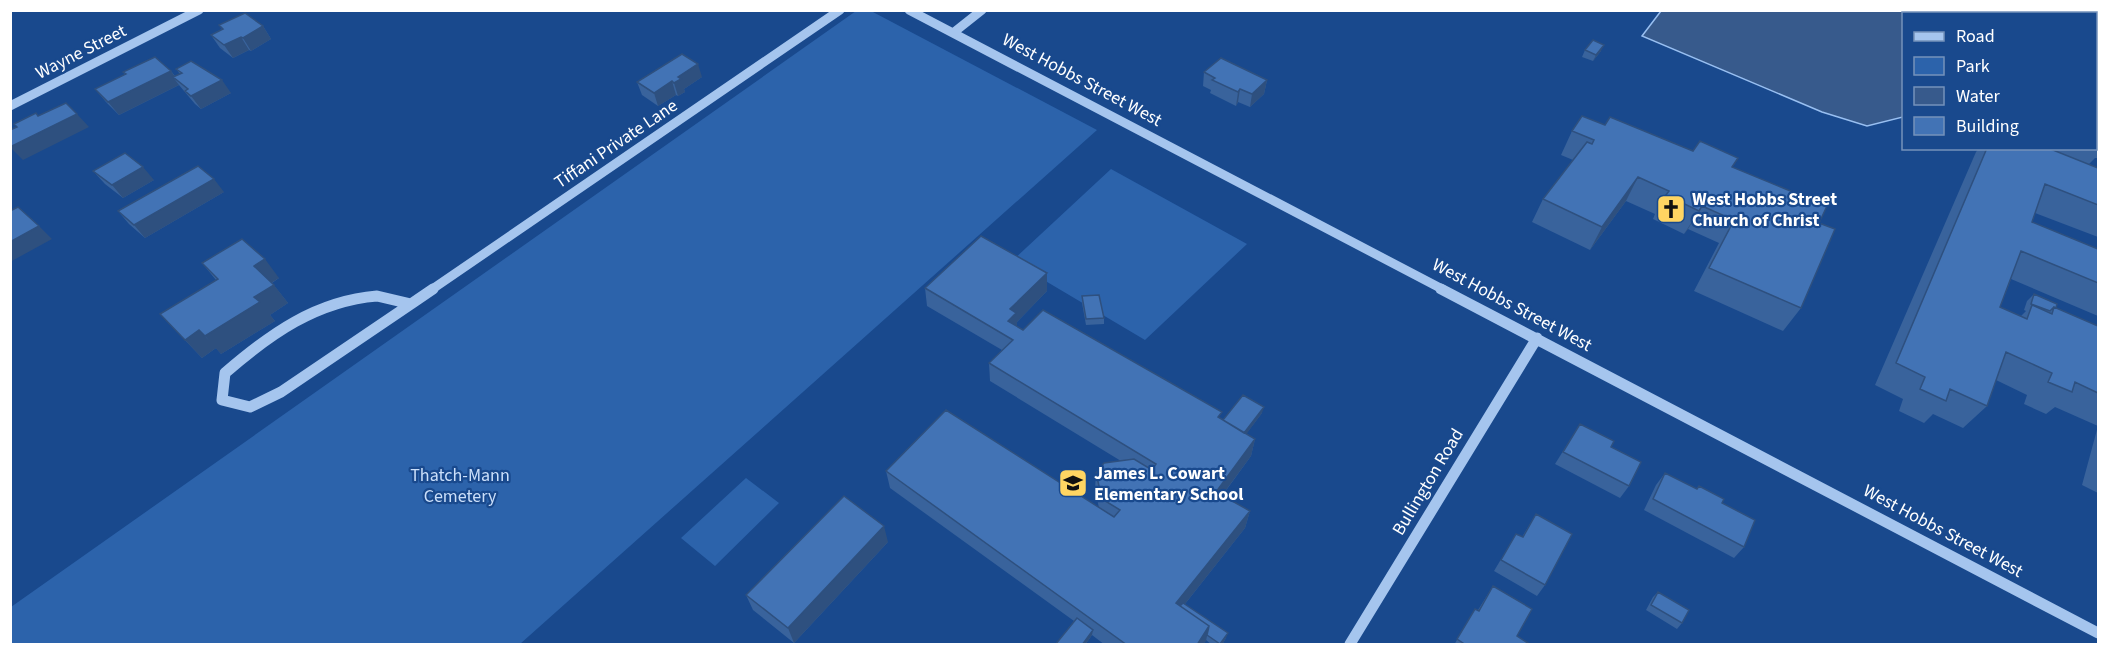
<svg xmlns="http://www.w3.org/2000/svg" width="2109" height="655" font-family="'Source Sans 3',sans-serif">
  <rect width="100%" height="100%" fill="#19498d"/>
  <!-- green -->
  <path fill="#2c63ab" d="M856,11H871L1097,130L520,644H11V607Z
    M1111,169L1247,244L1145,340L1012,261Z
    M746,478L779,503L715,566L681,538Z"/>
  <!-- water -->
  <path fill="#375a8c" stroke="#98bff1" stroke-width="1.5" d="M1661,11V10L1957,11L1956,13L1904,14L1903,117L1867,126L1822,112L1642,36Z"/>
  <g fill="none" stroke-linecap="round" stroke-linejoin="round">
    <!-- minor-far1 -->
    <path stroke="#a5c5ee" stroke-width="9" d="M909,10L1444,290
      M953,33L982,10
      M10,106L199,10
      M431,290L840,10"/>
    <!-- minor -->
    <path stroke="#a5c5ee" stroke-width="11" d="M1441,289L2098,633
      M377,296L411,304L281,392L250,407L222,400L225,373C270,334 316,301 377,296Z
      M411,304L433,289
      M1350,644L1537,338"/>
  </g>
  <!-- wall -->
  <path fill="#39639c" d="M2091,10H2098V48L2096,47V14H2089Z
    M219,25L263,26L271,39L251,51L249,50L233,58L220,48L211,35L222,29Z
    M1585,50L1601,51L1593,61L1582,57Z
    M2098,54V158H2095L2089,164L2098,168V237L2035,213L2032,222L2098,249V316L2011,279L2000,307L2021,316L2026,311L2024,310L2027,301L2034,294L2056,308L2098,326V493L2082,485L2098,426L2055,407L2046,414L2024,404L2027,395L1996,380L1987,406L1963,428L1933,414L1924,423L1899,411L1903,399L1875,385L1976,152L1979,148H2096V57Z
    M176,69L231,93L201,109L195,104L179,85L119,115L106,102L95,89L125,75L123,72L171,71L175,76L180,74Z
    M1204,72L1267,80L1264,94L1250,107L1238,102L1236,106L1210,93L1211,90L1203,86Z
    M702,77L684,89L685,92L678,96L676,95L658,106L642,95L637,82Z
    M1605,125L1732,168L1819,223L1801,308L1783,331L1694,291L1719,243L1688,229L1684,234L1653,219L1655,214L1626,201L1590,250L1532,222L1543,199L1573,160L1561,155L1572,131Z
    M93,171L154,180L123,198L105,184Z
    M224,192L145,238L129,224L118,211Z
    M202,263L279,278L272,283L288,303L270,315L275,321L221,354L216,348L202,358L160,314L216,280Z
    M925,288L1047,291L1017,322V326L1023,330L1223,420L1262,413L1246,434L1255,439L1251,456L1222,496L1250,511L1245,528L1185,604L1226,638L1222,645H1212L1206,640L1203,645H1105L1092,635L1085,645H1055L1074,621L890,488L886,471L1099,508L1095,489L1096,473L1121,461L990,381L989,363L1002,350L927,306Z
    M1082,296L1104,318V324L1086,325L1082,303Z
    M1580,424L1611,447L1629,486L1620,498L1555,464Z
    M1665,473L1696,489L1699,486L1722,503L1744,547L1734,558L1644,510L1656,485Z
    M1536,514L1545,585L1537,596L1494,571L1516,534L1522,537Z
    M888,542L794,643L753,610L746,595Z
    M1493,586L1517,636L1531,645H1454L1475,609L1478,610Z
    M1658,592L1682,623L1677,629L1646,610L1653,597Z"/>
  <!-- shaded-wall -->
  <path fill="#2e507f" d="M263,26L271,39L251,51L243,38Z
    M241,37L249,50L233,58L224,45Z
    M1604,45L1601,51L1593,61L1596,55Z
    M698,64L702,77L684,89L685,92L678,96L674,83L678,77Z
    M171,71L178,81L173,77L179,85L119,115L108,102Z
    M222,80L231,93L201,109L191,96Z
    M1267,80L1264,94L1250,107L1252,94Z
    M672,81L676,95L658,106L654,93Z
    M1240,89L1238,102L1236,106L1238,92Z
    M77,114L89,127L23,160L10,147Z
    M143,167L154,180L123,198L112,185Z
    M1638,177L1626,201L1590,250L1602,227Z
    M214,179L224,192L145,238L134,225Z
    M1702,206L1688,229L1684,234L1699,211Z
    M39,226L52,239L10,262V242Z
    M265,259L279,278L268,285L254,266Z
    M1047,273V291L1017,322V331L1008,321L1010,309Z
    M274,285L288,303L270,315L275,321L221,354L205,336L254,297Z
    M199,330L216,348L202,358L185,340Z
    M1264,407L1262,413L1236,448L1237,441Z
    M1255,439L1251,456L1212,509L1216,492Z
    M1250,511L1245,528L1177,614L1176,603Z
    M884,526L888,542L794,643L788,628Z
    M1209,626L1206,641L1203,645H1197Z
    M1093,630L1092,635L1085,645H1082Z
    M1228,633L1226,638L1222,645H1220Z"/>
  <!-- building -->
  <path fill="#4273b5" stroke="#2e507f" stroke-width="1.5" d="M2095,10H2098V31L2096,30V14H2093Z
    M245,13L263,26L243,38L241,37L224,45L211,35L223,29L219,25Z
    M1593,40L1604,45L1596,55L1585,50Z
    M682,54L698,64L678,77L681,79L674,83L672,81L654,93L637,82Z
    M2098,56V87L2096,86V61H2097Z
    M155,57L171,71L108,102L95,89L126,74L123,72Z
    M1221,58L1267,80L1252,94L1240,89L1238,92L1212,80L1215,78L1204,72Z
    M191,61L222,80L191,96L185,91L188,89L173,77L182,73L176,69Z
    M2096,93L2098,94V144L2096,143Z
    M66,103L77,114L10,147V130L17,127L14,124L36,113L38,116Z
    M1582,116L1605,125L1610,117L1693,151L1700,141L1738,158L1732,167L1827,206L1819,223L1835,229L1801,308L1709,268L1734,220L1702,206L1699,211L1666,195L1669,191L1638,177L1602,227L1543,199L1587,142L1592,144L1594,140L1572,131Z
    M1987,148H2048L2098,168V205L2045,184L2032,222L2098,249V283L2021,251L2000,307L2027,319L2032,305L2052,314L2054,307L2098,326V393L2075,382L2072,392L2048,382L2052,373L2006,352L1987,406L1950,389L1946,401L1920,389L1925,377L1896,363Z
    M125,153L143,167L112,185L93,171Z
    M198,166L214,179L134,225L118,211Z
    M18,207L39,226L10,242V211Z
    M981,236L1047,273L1010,309L1016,313L1008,321L1023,330L1043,310L1222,412L1218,417L1255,439L1216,492L1250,511L1176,603L1209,626L1197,645H1127L886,471L946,410L1114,517L1120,510L1102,499L1096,473L1104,463L1134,459L1152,470L1156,464L989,363L1013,340L925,288Z
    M242,239L265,259L254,266L274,285L254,297L260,302L205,336L199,330L185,340L160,314L218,279L202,263Z
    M2034,294L2057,304L2056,308L2054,307L2050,311L2031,304Z
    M1099,295L1104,318L1086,319L1082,296Z
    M1243,395L1264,407L1244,433L1223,420Z
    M1580,424L1614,441L1611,447L1641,462L1629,486L1563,452Z
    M1665,473L1697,489L1699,486L1724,499L1722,503L1755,520L1744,547L1653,499Z
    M844,496L884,526L788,628L746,595Z
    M1536,514L1572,534L1545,585L1501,560L1516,534L1523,537Z
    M1493,586L1532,609L1517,636L1531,645H1466L1457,639L1475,609L1479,611Z
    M1658,592L1689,610L1682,623L1651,605Z
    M1183,603L1228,633L1220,644L1207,635L1209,626L1180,606Z
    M1077,618L1093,630L1082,645H1055Z"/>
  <!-- icons -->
  <defs>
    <g id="church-square" transform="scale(1.5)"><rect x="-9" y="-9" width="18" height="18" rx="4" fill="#ffd562" stroke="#19498d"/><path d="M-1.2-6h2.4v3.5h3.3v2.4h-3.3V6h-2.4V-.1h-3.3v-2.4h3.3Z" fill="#111"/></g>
    <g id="school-square" transform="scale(1.5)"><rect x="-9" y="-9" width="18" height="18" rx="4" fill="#ffd562" stroke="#19498d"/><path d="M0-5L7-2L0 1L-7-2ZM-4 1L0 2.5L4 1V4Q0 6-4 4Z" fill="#111"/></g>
  </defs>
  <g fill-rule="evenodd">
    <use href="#church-square" x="1671" y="209"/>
    <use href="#school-square" x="1073" y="483"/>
  </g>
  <g text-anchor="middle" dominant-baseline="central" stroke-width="4.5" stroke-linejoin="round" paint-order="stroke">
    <!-- street labels -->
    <g font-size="18" fill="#fff" stroke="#19498d">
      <text transform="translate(81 52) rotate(-27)">Wayne Street</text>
      <text transform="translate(1082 80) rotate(28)">West Hobbs Street West</text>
      <text transform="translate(616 144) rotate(-34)">Tiffani Private Lane</text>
      <text transform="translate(1512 305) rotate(28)">West Hobbs Street West</text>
      <text transform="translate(1428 482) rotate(-59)">Bullington Road</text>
      <text transform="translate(1943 531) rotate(28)">West Hobbs Street West</text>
    </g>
    <!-- poi labels -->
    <g font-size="18" font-weight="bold" fill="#fff" stroke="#19498d" text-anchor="start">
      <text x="1692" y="199">West Hobbs Street<tspan x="1692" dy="21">Church of Christ</tspan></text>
      <text x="1094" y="473">James L. Cowart<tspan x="1094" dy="21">Elementary School</tspan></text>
    </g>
    <!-- park labels -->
    <g font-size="18" fill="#cbdffa" stroke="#19498d">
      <text x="460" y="475">Thatch-Mann<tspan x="460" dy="21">Cemetery</tspan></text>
    </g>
  </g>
  <!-- border -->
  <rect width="2109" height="655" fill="none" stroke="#ffffff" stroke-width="24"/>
  <!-- legend -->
  <rect x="1902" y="12" width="195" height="138" fill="#19498d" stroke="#7592bb" stroke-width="1.5"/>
  <rect x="1914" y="32" width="30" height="9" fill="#a5c5ee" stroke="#7592bb" stroke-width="1.5"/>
  <text x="1956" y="42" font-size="18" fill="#ffffff">Road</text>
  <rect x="1914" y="57" width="30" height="18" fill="#2c63ab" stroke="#7592bb" stroke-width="1.5"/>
  <text x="1956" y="72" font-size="18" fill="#ffffff">Park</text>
  <rect x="1914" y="87" width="30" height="18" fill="#375a8c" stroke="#7592bb" stroke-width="1.5"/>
  <text x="1956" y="102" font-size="18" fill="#ffffff">Water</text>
  <rect x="1914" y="117" width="30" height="18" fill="#4273b5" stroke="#7592bb" stroke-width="1.5"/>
  <text x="1956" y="132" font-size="18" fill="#ffffff">Building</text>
</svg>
